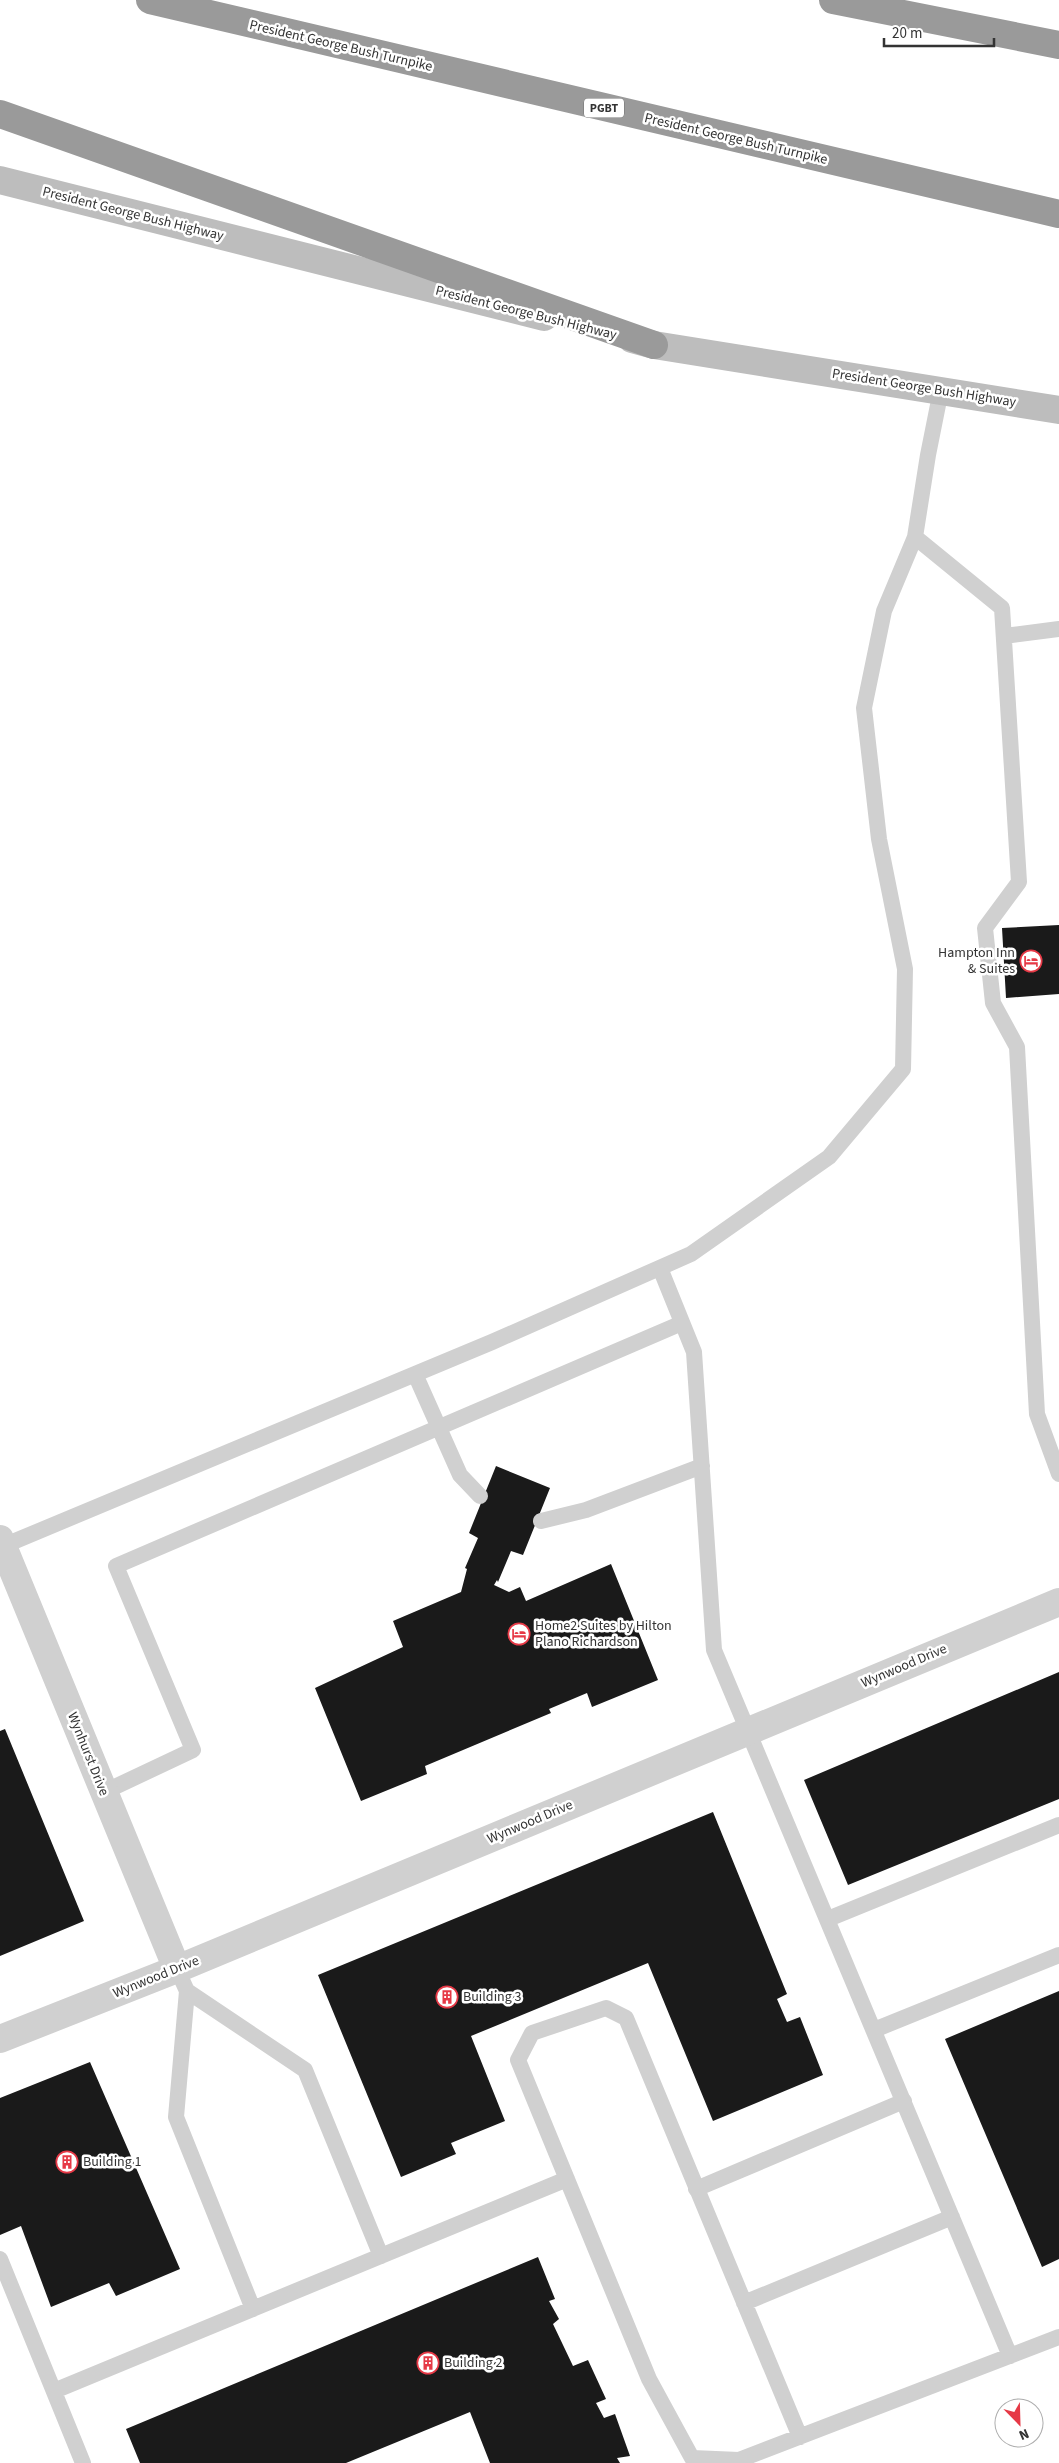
<svg xmlns="http://www.w3.org/2000/svg" width="1059" height="2463" font-family="'Source Sans 3',sans-serif">
  <rect width="100%" height="100%" fill="#fff"/>
  <!-- building -->
  <path fill="#1a1a1a" d="M1059,925V994L1006,998L1002,928Z
    M496,1466L550,1488L523,1555L511,1551L498,1582L497,1580L494,1585L509,1592L520,1587L526,1601L611,1564L658,1680L592,1707L587,1693L549,1709L551,1713L425,1766L427,1774L361,1801L315,1688L403,1647L393,1621L461,1592L467,1569L465,1568L478,1538L469,1533Z
    M1059,1672V1799L848,1885L804,1780Z
    M5,1729L84,1921L0,1956V1731Z
    M713,1812L787,1994L777,1999L787,2022L800,2017L823,2075L713,2121L648,1963L471,2036L505,2121L451,2143L456,2154L401,2177L318,1975Z
    M1059,1991V2259L1042,2267L945,2039Z
    M90,2062L180,2269L116,2296L109,2283L51,2307L21,2226L0,2235V2098Z
    M538,2257L555,2299L549,2301L559,2319L553,2324L573,2366L588,2360L606,2399L596,2403L604,2418L615,2414L630,2456L617,2458L620,2463H490L470,2412L346,2463H140L126,2429Z"/>
  <g fill="none" stroke-linecap="round" stroke-linejoin="round">
    <!-- service -->
    <path stroke="#d0d0d0" stroke-width="16" d="M941,390L928,455L915,537L1002,608L1019,882L985,928L993,1003L1017,1047L1037,1414L1059,1474
      M1004,636L1059,629
      M660,1268L694,1352L714,1650L1010,2356
      M415,1374L460,1475L480,1496
      M541,1521L586,1510L702,1466
      M3,1546L492,1342L691,1254L829,1157L903,1069L905,969L879,839L864,708L884,611L915,537
      M104,1792L193,1750L116,1566L682,1323
      M828,1919L1059,1825
      M177,1969L187,1991L176,2117L253,2309
      M187,1991L305,2070L381,2256
      M874,2030L1059,1955
      M696,2189L904,2101
      M0,2259L83,2463
      M744,2303L952,2217
      M54,2391L567,2179
      M800,2437L626,2018L606,2008L532,2033L518,2060L649,2379L692,2458L739,2460L1059,2337"/>
    <!-- minor -->
    <path stroke="#d0d0d0" stroke-width="28" d="M0,1539L177,1969
      M0,2039L177,1969L1059,1602"/>
    <!-- secondary -->
    <path stroke="#bdbdbd" stroke-width="28" d="M0,180L544,317
      M632,339L654,345L1059,410"/>
    <!-- motorway -->
    <path stroke="#9a9a9a" stroke-width="28" d="M150,0L1059,214
      M833,0L1059,45
      M0,114L654,345"/>
  </g>
  <!-- icons -->
  <defs>
    <g id="hotel-ring" transform="scale(1.125)"><circle r="9.5" fill="#fff" stroke="#e63946" stroke-width="1.5"/><path d="M-6-4.5h1.5V1H6V5H4.5V3h-9V5H-6ZM-4 0a1.8 1.8 0 1 1 3.6 0ZM.5 0V-2.5h3Q6-2.5 6 0Z" fill="#e63946"/></g>
    <g id="building-ring" transform="scale(1.125)"><circle r="9.5" fill="#fff" stroke="#e63946" stroke-width="1.5"/><path d="M-4-6H4V6H1V3H-1V6H-4ZM-2.5-4.3h1.7v1.8h-1.7ZM.8-4.3h1.7v1.8H.8ZM-2.5-1h1.7V.8h-1.7ZM.8-1h1.7V.8H.8Z" fill="#e63946"/></g>
  </defs>
  <g fill-rule="evenodd">
    <use href="#hotel-ring" x="1031" y="961"/>
    <use href="#hotel-ring" x="519" y="1634"/>
    <use href="#building-ring" x="447" y="1997"/>
    <use href="#building-ring" x="67" y="2162"/>
    <use href="#building-ring" x="428" y="2363"/>
  </g>
  <g text-anchor="middle" dominant-baseline="central" stroke-width="5" stroke-linejoin="round" paint-order="stroke">
    <!-- shield labels -->
    <rect fill="#fff" stroke="#707070" stroke-width="1" x="584" y="98.5" width="40" height="19" rx="4"/>
    <g font-size="12" font-weight="bold" fill="#333">
      <text x="604" y="108">PGBT</text>
    </g>
    <!-- street labels -->
    <g font-size="14" fill="#333" stroke="#fff">
      <text transform="translate(341 46) rotate(13)">President George Bush Turnpike</text>
      <text transform="translate(736 139) rotate(13)">President George Bush Turnpike</text>
      <text transform="translate(133 214) rotate(14)">President George Bush Highway</text>
      <text transform="translate(526 313) rotate(14)">President George Bush Highway</text>
      <text transform="translate(924 388) rotate(9)">President George Bush Highway</text>
      <text transform="translate(904 1666) rotate(-23)">Wynwood Drive</text>
      <text transform="translate(88 1754) rotate(68)">Wynhurst Drive</text>
      <text transform="translate(530 1822) rotate(-23)">Wynwood Drive</text>
      <text transform="translate(156 1977) rotate(-22)">Wynwood Drive</text>
    </g>
    <!-- poi labels -->
    <g font-size="14" fill="#333" stroke="#fff" text-anchor="start">
      <text x="1015" y="953" text-anchor="end">Hampton Inn<tspan x="1015" dy="16">&amp; Suites</tspan></text>
      <text x="535" y="1626">Home2 Suites by Hilton<tspan x="535" dy="16">Plano Richardson</tspan></text>
      <text x="463" y="1997">Building 3</text>
      <text x="83" y="2162">Building 1</text>
      <text x="444" y="2363">Building 2</text>
    </g>
  </g>
  <!-- north arrow -->
  <g transform="translate(1019 2423) rotate(157)"><circle r="24" fill="#ffffff" stroke="#adadad"/>
  <path d="M0-4L9 19L0 12L-9 19Z" fill="#e63946"/>
  <text y="-8" font-size="14" font-weight="bold" text-anchor="middle" fill="#333333">N</text>
  </g>
  <!-- scale -->
  <path d="M884 38v8h110v-8" fill="none" stroke="#333333" stroke-width="2.5"/>
  <text x="892" y="38" font-size="15" fill="#333333" stroke="#ffffff" stroke-width="4" paint-order="stroke">20 m</text>
</svg>
